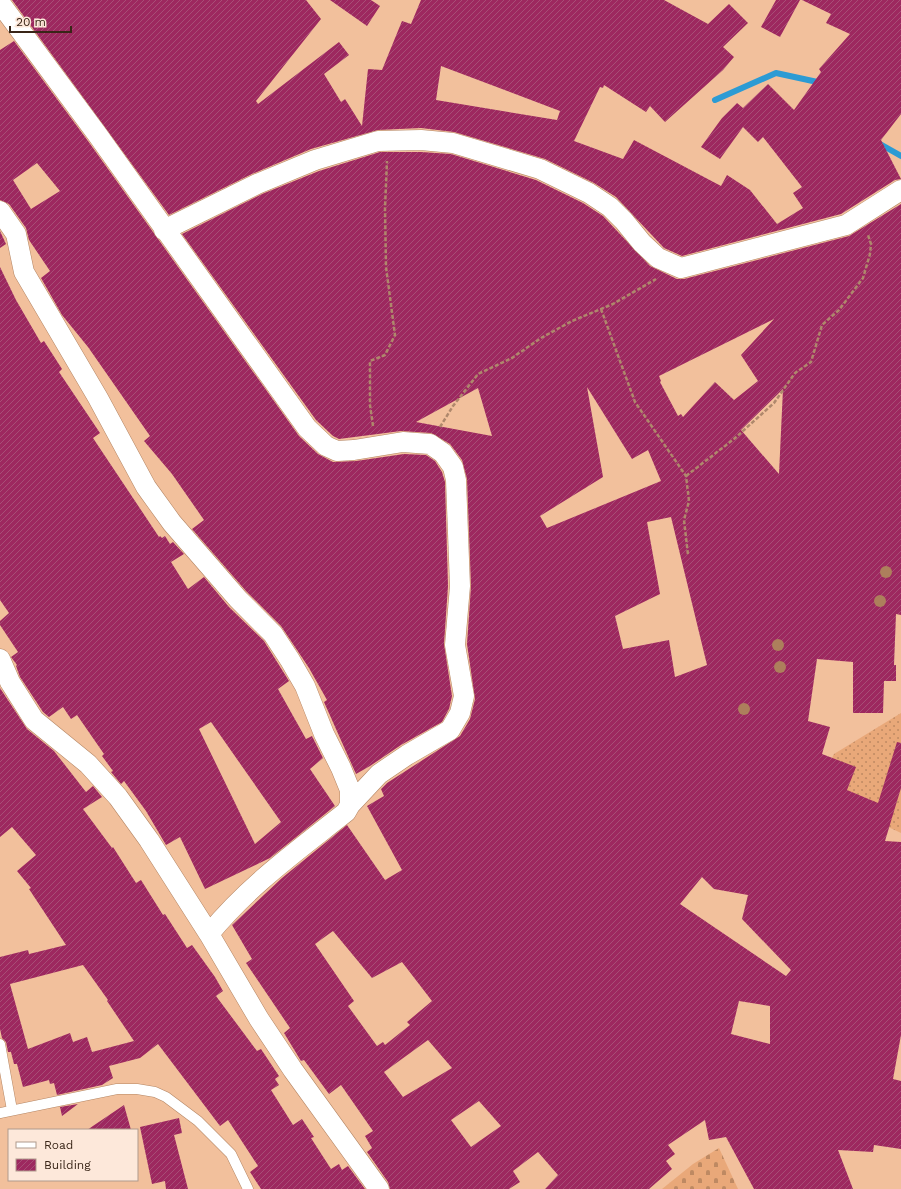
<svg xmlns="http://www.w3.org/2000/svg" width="901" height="1189" font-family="'Work Sans',sans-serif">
  <defs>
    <pattern id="grass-dots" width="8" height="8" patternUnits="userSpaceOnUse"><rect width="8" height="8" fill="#e9a879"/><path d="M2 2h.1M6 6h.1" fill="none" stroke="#be8962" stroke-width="1.8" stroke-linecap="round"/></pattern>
    <pattern id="cemetery-stones" width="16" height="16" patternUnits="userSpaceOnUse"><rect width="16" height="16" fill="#e9a879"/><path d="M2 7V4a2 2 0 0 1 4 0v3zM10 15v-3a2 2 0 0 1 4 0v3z" fill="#be8962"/></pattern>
    <pattern id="building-hatch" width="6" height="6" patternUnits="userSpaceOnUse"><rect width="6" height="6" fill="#9d285f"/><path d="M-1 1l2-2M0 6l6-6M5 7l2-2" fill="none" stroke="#a74e76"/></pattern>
  </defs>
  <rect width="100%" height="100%" fill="#f2c09c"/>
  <!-- grass -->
  <path fill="url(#grass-dots)" d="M901,713V833L867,817L806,809L834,754Z"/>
  <!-- cemetery -->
  <path fill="url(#cemetery-stones)" d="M719,1148L738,1189H662L693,1164Z"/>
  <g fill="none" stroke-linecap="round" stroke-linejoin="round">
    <!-- stream -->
    <path stroke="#2c9bd4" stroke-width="6" d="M715,100L776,73L822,83
      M880,144L901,156"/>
  </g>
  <!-- building -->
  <path fill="url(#building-hatch)" fill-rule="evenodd" d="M12,0H306L321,19L256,101L258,104L339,42L349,55L324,74L341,102L345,99L362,126L368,69L382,70L402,21L411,24L421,0H664L708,24L729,4L748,23L723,47L734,57L723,70L665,122L650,106L646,112L604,85L603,88L600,87L574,141L623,159L634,140L721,186L727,175L750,190L777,224L803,208L793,193L802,187L763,137L758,142L743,127L720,159L701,147L722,118L737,103L743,108L768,84L794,110L821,72L819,69L850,34L826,23L831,14L802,0H901V114L881,140L901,179L895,180L841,214L682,256L664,248L616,197L594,183L545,159L454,132L421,128L378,130L311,149L252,174L169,215ZM441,66L560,111L557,120L436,100Z
    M330,0H371L380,6L367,26Z
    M776,0H800L780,37L761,27Z
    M14,41L88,141L299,436L318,454L333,462L356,461L404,454L426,455L435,461L442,472L445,482L448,586L444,644L452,696L449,709L442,722L401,745L370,766L356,774L324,702L327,700L309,668L281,626L246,591L192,529L204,520L172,474L144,441L150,436L88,347L62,315L41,278L50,271L29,240L26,228L9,204L0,200V50ZM37,163L60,191L31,209L13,180Z
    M380,152H421L451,154L536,180L583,203L603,216L650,266L677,279H684L849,236L901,204V615L896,614L894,665H896V681H884L883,713H853V662L817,659L808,721L830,727L822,754L856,767L847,790L878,803L897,742L901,743V788L885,841L901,842V1035L893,1079L901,1081V1149L874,1145L873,1152L838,1150L853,1189H754L726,1137L709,1140L705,1120L668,1145L675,1154L666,1161L672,1169L649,1189H545L558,1175L538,1152L513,1171L520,1182L509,1189H390L388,1182L367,1152L372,1148L365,1136L373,1131L341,1085L329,1094L304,1060L301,1061L284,1033L290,1028L246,963L252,959L232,925L282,878L347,825L385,880L402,870L367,806L384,796L381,789L387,783L460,736L470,719L475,699L467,644L471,586L467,479L462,460L450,444L431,433L401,431L339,439L333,436L316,420L182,234L262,194L319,171ZM774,319L741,355L758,381L734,400L715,382L683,417L681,414L678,416L660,382L661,381L659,376ZM587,387L632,459L648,450L661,481L547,528L540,516L603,477ZM478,388L492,436L416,422ZM783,389L779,474L741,430ZM671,517L707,665L675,677L669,640L623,649L615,616L660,594L647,522ZM702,877L714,889L748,895L742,919L791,970L786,976L680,904ZM333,931L372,978L402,962L432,1001L407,1022L410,1025L385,1045L383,1042L377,1046L348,1006L354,1001L315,944ZM739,1001L770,1006V1044L731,1034ZM428,1040L452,1068L403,1097L384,1072ZM479,1101L501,1126L471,1147L451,1120Z
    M0,231L6,244L0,248Z
    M0,267L16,300L41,343L44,341L62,369L59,372L100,433L93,438L159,537L160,536L162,538L165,536L170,544L173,542L184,554L171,562L188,589L204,577L229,607L264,641L289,681L278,689L306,739L312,736L323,758L310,769L335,806L270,858L205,889L180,837L166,845L146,811L124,781L121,784L111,772L113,771L102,756L104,754L77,715L71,719L63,707L49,717L43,712L20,677L16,666L17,665L11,657L18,652L0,625V621L9,613L0,600ZM211,722L281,822L255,844L199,729Z
    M0,688L27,729L54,751L86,792L93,786L102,797L83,809L112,848L113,847L136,883L141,880L163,915L165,914L187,948L192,945L215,977L223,991L216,996L257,1051L261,1049L279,1076L275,1079L279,1085L271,1090L293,1125L302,1119L314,1137L311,1138L331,1169L339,1164L342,1170L348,1166L365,1189H261L250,1172L258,1166L228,1120L220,1126L158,1044L140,1058L109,1066L113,1078L102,1085L57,1095L54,1083L50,1084L49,1080L23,1087L17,1064H14L11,1052H8L6,1042L2,1038L0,1029V957L28,950L29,954L66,945L29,889L31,888L17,871L36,855L12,827L0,837ZM83,965L108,1000L107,1001L134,1041L92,1052L87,1037L73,1042L70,1033L28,1049L10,984Z
    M78,1104L62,1116L60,1107Z
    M124,1105L131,1130H87Z
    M179,1118L182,1133L174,1135L188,1189H166L165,1181L152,1184L140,1127Z"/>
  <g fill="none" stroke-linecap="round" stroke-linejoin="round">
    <!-- service casing -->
    <g stroke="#b48563" stroke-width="11">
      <path id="service" d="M0,1044L12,1110
        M0,1113L117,1089H137L155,1092L166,1097L198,1121L231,1154L248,1189"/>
    </g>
    <!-- minor casing -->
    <g stroke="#b48563" stroke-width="21">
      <path id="minor" d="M0,3L97,134L307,428L326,446L337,451L354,450L403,442L430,444L443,453L453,467L456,480L460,586L455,645L464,696L460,713L450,730L407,755L379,774L350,805
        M0,211L16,234L24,272L98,398L146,487L172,523L238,599L273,634L290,660L305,686L324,734L341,768L350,790V805L346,812C297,851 249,885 209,934
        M164,230L257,184L315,160L378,141L421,140L453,143L540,169L589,193L610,207L624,221L642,243L658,258L681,268L846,225L901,190
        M0,659L10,682L34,720L88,764L118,797L149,840L209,934L259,1019L293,1070L379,1189"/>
    </g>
    <!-- path -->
    <path stroke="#af886c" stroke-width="2.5" stroke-dasharray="4 2" stroke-linecap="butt" d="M601,309L635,402L686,476L689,501L684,520L688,555
      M373,426L370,405V361L385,355L395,335L386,267L385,208L387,161
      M440,427L453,406L478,374L512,358L541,338L572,321L613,304L656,279
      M686,476L734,439L774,403L795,373L811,362L822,325L839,310L863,278L870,254L871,244L868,235"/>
    <!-- service -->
    <use href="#service" stroke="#fff" stroke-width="10"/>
    <!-- minor -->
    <use href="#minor" stroke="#fff" stroke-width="20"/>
  </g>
  <!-- trees -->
  <g fill="#ad7f5c">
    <circle cx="886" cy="572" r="6"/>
    <circle cx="880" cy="601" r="6"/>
    <circle cx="778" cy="645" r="6"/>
    <circle cx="780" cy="667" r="6"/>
    <circle cx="744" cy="709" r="6"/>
  </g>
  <!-- legend -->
  <rect x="8" y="1129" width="130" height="52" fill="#fde8da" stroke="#af9a8c"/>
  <rect x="16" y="1142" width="20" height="6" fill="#ffffff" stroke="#af9a8c"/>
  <text x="44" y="1149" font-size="12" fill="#392517">Road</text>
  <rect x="16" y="1159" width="20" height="12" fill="url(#building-hatch)" stroke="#af9a8c"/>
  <text x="44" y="1169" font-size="12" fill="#392517">Building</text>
  <!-- scale -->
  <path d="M10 26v6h61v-6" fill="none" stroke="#392517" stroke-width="2"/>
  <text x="16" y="26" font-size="12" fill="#392517" stroke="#fde8da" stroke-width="3" paint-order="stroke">20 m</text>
</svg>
